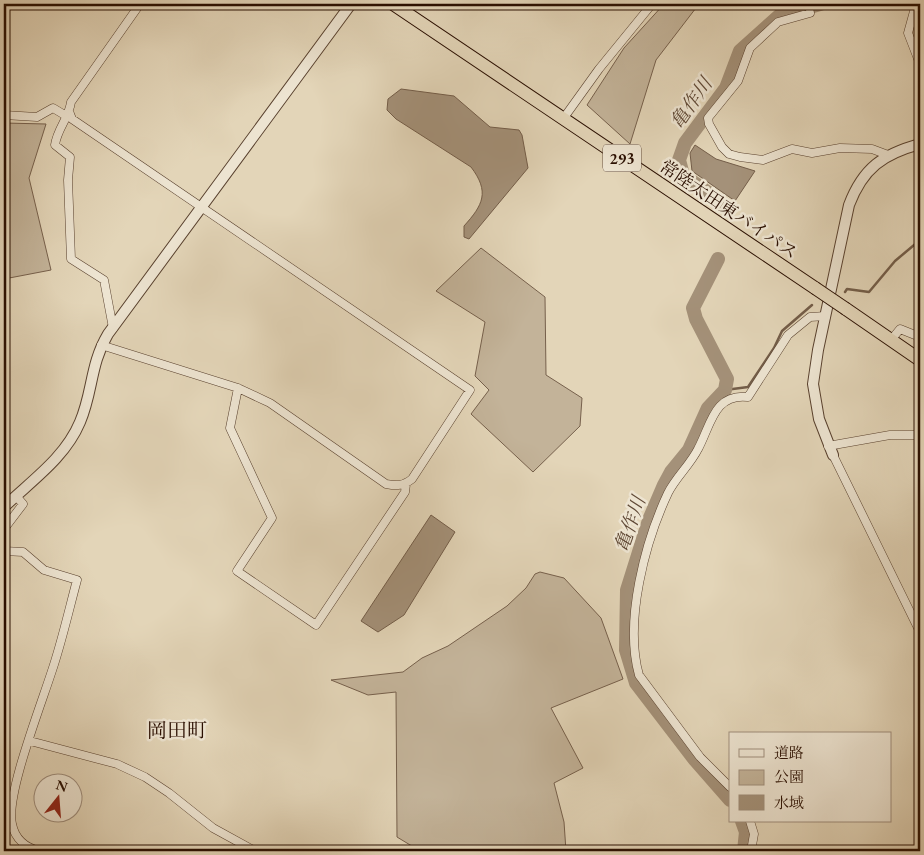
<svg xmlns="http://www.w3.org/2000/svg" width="924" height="855" font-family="'EB Garamond','Noto Serif JP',serif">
  <rect width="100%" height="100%" fill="#e3d5b8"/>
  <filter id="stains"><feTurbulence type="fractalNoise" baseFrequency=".004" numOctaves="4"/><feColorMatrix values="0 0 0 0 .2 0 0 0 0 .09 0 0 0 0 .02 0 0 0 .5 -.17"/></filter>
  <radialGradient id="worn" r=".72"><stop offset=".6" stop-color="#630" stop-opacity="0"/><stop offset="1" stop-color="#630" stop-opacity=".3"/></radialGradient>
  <!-- green -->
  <path fill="#c3b399" stroke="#76604c" d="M664,4H699L656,60L630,144L587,105L624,48Z
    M4,123L46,124L29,178L51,270L4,279Z
    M481,248L545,297L546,375L582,398L580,426L533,472L471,414L489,390L475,376L485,322L436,291Z
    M540,572L564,578L601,618L623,679L551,708L583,768L554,783L564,822L566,851H420L397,837L396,692L368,695L331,680L403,672L422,658L448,646L507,606L526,588L535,574Z"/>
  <!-- water -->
  <path fill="#a49179" stroke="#735d49" d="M401,89L454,96L490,127L519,130L522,135L528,168L469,239L464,237V226C483,205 490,192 471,167L396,119L387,110L388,99Z
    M695,145L716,159L755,171L735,201L692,171L690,153Z
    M431,515L455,532L404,615L378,632L361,621Z"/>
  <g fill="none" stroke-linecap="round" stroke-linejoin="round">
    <!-- stream -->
    <path stroke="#735d49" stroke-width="2.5" d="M845,292L847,289L869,292L895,261L920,240
      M725,390L748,387L774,348L782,331L812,305"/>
    <!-- river -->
    <path stroke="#a49179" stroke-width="14" d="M813,6L820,4
      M724,204L683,175L679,160L685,143L726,88L740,51L779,16L804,9
      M718,259L693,308L696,319L727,379L725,390L708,408L689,450L671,472L664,485L649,520L627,590L626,650L636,683L695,760L730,800
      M742,821L746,832L744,851"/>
    <!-- minor casing -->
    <g stroke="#58402e" stroke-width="9">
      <path id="minor" d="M804,4L809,8L810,13L778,22L750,48L738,81L708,118L709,124L722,147L729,154L740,157L763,160L792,149L812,153L840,148L872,149L888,155
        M916,4L908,33L920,64
        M70,114L72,119L470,390L412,479C403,486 397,486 386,484L270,403L238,388L101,345
        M4,115L37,117L53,108L63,114H70
        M563,119L599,69L652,4
        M113,328L104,280L71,259L68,180L70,157L55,145C57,129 69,118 71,102L140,4
        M891,340L900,329L920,337
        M238,388L230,428L272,518L237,571L316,625L405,492L406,484
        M828,446L890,435H920
        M833,455L920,632
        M4,529L23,504L16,496
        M4,551L23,552L44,570L77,580C70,606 64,632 56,658C46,693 5,793 12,824C15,839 26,848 40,851
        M30,741L117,764L145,777L169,793L213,828L255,851
        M730,787L700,757L639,675C624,621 645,542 668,493C676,477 690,465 698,449C711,425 714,393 748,397L788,335L810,317L826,316
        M750,821L754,834L751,851"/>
    </g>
    <!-- tertiary casing -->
    <g stroke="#58402e" stroke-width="12">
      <path id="tertiary" d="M833,455L819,419L813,384L818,350L849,205C863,168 883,154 920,144
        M4,507C31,481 65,458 80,422C93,392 90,364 108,334L351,4"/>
    </g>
    <!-- trunk casing -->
    <g stroke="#290e00" stroke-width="14">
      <path id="trunk" d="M393,4L815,288
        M846,309L920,360"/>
    </g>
    <!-- minor -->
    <use href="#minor" stroke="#ede4d1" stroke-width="8"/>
    <!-- tertiary -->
    <use href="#tertiary" stroke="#ede4d1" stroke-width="10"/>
    <!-- trunk -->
    <use href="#trunk" stroke="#e3d5b8" stroke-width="12"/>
    <!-- trunk-bridge casing -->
    <g stroke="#290e00" stroke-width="14" stroke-linecap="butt">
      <path id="trunk-bridge" d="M815,288L846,309"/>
    </g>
    <!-- trunk-bridge -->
    <use href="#trunk-bridge" stroke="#e3d5b8" stroke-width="12"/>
  </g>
  <g text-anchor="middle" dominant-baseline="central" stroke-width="5" stroke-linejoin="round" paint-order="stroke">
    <!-- shield labels -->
    <rect fill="#ede4d1" stroke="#644e3f" stroke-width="1" x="603" y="144.5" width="38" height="27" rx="4"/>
    <g font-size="16" font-weight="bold" fill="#290e00">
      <text x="622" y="158">293</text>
    </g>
    <!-- street labels -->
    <g font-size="18" fill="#290e00" stroke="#ede4d1">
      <text transform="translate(729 209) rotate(34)">常陸太田東バイパス</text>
    </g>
    <!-- water labels -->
    <g font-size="19" font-style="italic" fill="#604936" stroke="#ede4d1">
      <text transform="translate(691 103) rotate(-55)">亀作川</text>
      <text transform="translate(630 524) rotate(-71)">亀作川</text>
    </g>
    <!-- quarter labels -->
    <g font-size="20" fill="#290e00" stroke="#ede4d1">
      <text x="177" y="730">岡田町</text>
    </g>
  </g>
  <!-- margin -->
  <rect width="924" height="855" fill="none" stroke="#e3d5b8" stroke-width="20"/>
  <rect x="5" y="5" width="914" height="845" fill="none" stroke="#290e00" stroke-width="2.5"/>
  <rect x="10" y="10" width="904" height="835" fill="none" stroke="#290e00"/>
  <!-- legend -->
  <rect x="729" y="732" width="162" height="90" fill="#ede4d1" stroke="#9f8e7d"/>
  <rect x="739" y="749" width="25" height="8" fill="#ede4d1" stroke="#9f8e7d"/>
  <text x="774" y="758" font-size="15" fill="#290e00">道路</text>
  <rect x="739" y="770" width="25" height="15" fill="#c3b399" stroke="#9f8e7d"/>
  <text x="774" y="782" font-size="15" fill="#290e00">公園</text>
  <rect x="739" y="795" width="25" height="15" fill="#a49179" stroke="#9f8e7d"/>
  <text x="774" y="808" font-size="15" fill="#290e00">水域</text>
  <!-- north arrow -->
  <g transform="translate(58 798) rotate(17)"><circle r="24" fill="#ede4d1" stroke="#9f8e7d"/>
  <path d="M0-4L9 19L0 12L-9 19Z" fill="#8f2418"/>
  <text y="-8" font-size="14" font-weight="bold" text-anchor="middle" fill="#290e00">N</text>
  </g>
  <rect width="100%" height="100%" filter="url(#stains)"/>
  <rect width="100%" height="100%" fill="url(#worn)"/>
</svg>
